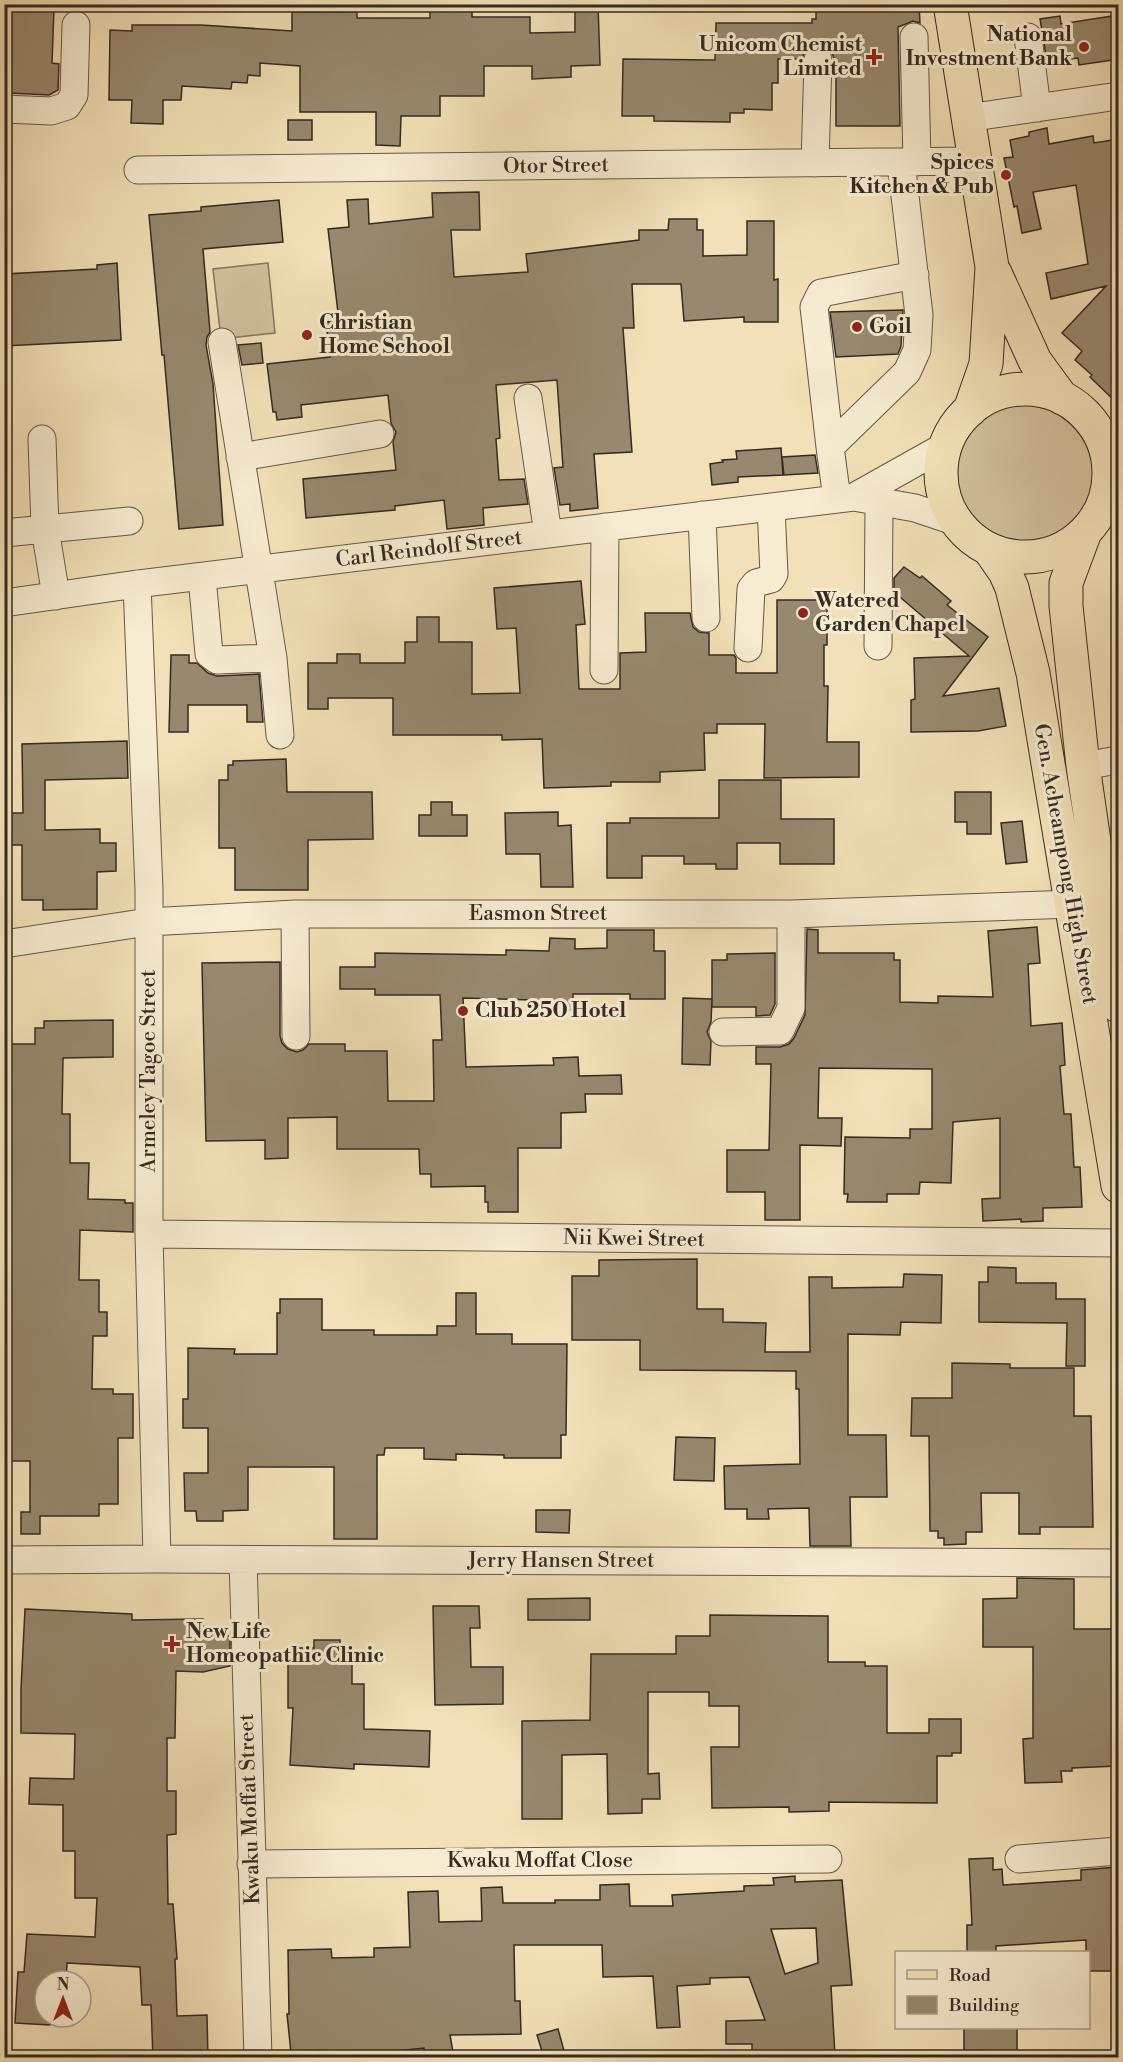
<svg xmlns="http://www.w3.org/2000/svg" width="1123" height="2062" font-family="'Libre Bodoni',serif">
  <rect width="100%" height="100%" fill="#f2e1b8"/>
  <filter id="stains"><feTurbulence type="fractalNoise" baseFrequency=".00333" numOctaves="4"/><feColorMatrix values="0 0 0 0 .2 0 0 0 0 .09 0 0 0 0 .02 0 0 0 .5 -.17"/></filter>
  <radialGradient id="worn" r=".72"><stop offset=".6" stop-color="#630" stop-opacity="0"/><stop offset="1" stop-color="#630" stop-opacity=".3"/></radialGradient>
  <!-- green -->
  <path fill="#d2c29e" stroke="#84765f" stroke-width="1.5" d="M268,263L275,333L221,339L213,269Z
    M951 476a71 71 0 1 1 142 0a71 71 0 1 1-142 0Z"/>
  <!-- building -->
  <path fill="#97896f" stroke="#352a20" stroke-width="1.5" fill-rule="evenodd" d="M430,4H472V17H530V33L575,32V4H598L600,65L571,66V77L532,79V66H484V96H440V116H401L400,146L376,145V112H300V66L260,63V76L248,75L247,83L232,82L231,89L182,86L181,100H163V124L131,123L132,100H109L110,30L132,31V25H201L292,31V12H357V18H430Z
    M816,4H919L920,23L913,21L898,27L900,126H836V59H834L832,52L827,47L818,44L810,46L805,51L802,59H778V83H772V110L744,109V113H730V122L654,121V116H622L623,59L715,60L716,23H812V19H816Z
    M27,8L54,9L52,63L59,64L58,90L49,95L9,93L11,45H5L4,10H27Z
    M1119,15V59L1079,65L1078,58L1047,62L1040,19L1060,16L1061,24Z
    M288,120H312V140H288Z
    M1047,128L1049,144L1093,136L1094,143L1119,139V405L1090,377L1092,375L1075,360L1082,351L1062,333L1106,286L1051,299L1046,273L1088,264L1076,185L1033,192L1041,229L1022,233L1017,206L1014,207L1004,158L1013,157L1010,140L1029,136V132Z
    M479,192L480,230H451L454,277L528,272L526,254L639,240V230H668L669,219H697V230H703V256L747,255V221H774V280L778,279V322H744V317L684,321L681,284H632L634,328H623L632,452L594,454L598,508L570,511V504L560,505L554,468L563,467L557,380L496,385L500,438L496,439L499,480L524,479L528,504L483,508L484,525L447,529L444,500L395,506V510L306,518L303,479L396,470L393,442L396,432L391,423L388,395L301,405L302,417L277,420L276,412H273L267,364L330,357L326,322L339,321L328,229L349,227L347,200L368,199L369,224L433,217L432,193Z
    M279,200L283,242L203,249L210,332L207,337L206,345L213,384L223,525L179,529L164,355H162L149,215L201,211V207Z
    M117,263L121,340L4,346V274L97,269V265Z
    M903,310L901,346L898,354L836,357L830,312Z
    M261,343L263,363L242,365L238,345Z
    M781,448L783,475L738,477V482L712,485L710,464L723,462L722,460L737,459L736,451Z
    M815,455L818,473L784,475L782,457Z
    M904,567L920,578L922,576L951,601L947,605L988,637L943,696L999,688L1006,726L978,731L911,732V700L915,699L914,658L969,656L894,592V578Z
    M581,581L585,624L576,625L579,689H620V653L646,652L645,613H690L693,627L699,632L709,633V655H734L736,658V673H777V600H827V645H824V686H828L827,742H859V777L764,778L765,724H717V733H704L705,770L660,772V782H611V786L544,788L542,739L502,740V735H393V698H328V709H308V663H337V654H360V663H405V642H417V617H439V642H472V694L520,693L516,628L497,629L494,588Z
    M171,655H189V663H197L208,673L217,676L259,674L263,722H247V705H188V732H169Z
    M127,741L128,778L45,780V830L100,829V843H116V871L97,872V909L43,910V900H22V845H4V813H23L22,744Z
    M286,759L287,792H372L373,839L308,840V890H235V848H219V780H228V765H233V761Z
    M719,780H781V819H834V864H780V843H737V869H716V864H684V856H642V878H607V823H630V818H719Z
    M955,792H991V834H967V822H955Z
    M431,802H452V815H467V836H419V815H431Z
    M558,812V826L571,825L573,887H541L540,854H506L505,813Z
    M1022,821L1027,862L1006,864L1001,823Z
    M1037,927L1040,963L1028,964L1031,1026L1062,1023L1065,1065L1060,1066L1064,1114H1071L1074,1167H1080L1082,1207L1043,1208V1221L1021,1222V1219L983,1221L982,1199L1000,1198V1118L953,1122L951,1183L920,1182L919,1194H887V1202H847L848,1194H844L845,1137L910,1138V1129H932V1069L819,1068L818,1118H842L841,1146L800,1145V1220H765V1192H727V1150H769L771,1064H756V1047H780L789,1044L794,1038L805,1015L807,929L818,930V953H894V960H900V1002L938,1003V996L993,997L988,931Z
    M607,930H654V951H665V999H630V994H573V1010L532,1009V1000L463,998L466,1067L554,1065L553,1058L578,1057L579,1076L621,1075L622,1094H585L586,1112L561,1113V1148H518V1212H488V1202H485V1186L431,1187V1174H420L419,1149H337V1117L288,1118V1158L265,1159V1140L206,1141L202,963L280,962V1036L282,1043L288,1049L297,1052L303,1050L309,1044H345V1051H387L388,1101H434L433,1040H442L440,995H375V989H340V967H375V953L506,955V950L549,951L550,938L575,939V949L607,948Z
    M775,953V1004L770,1015L756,1016V1007H712V960H727V954Z
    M683,998L712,999L711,1022L707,1032L711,1041L710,1065L682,1064Z
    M113,1020V1057L63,1058L62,1114H70V1163H89L88,1199L125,1200V1203H133V1232L80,1230L79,1280H99V1312H107V1336H93L92,1389H113V1394H133V1438H118V1504H99V1516H40V1534H21V1512H30V1461H4V1044H35V1028H44V1021Z
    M697,1259V1309H723V1322L766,1323L765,1352H810L809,1277H832V1288L903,1287L904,1274L942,1275L941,1323L901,1322L900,1335L848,1334V1435H886L887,1497H850L851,1546H810L809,1508L768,1509L769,1519H747V1509H725L724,1466L800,1464L799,1389H796V1371L640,1370V1340H572V1276H599V1260Z
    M988,1267L1016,1268V1283H1056V1299H1085V1366H1066L1067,1323L979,1322V1282H988Z
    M456,1293H476V1334H512V1344H567L566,1435H561V1458H504V1455L456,1454V1460L424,1459V1448H385L384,1455H377V1539H334V1467H248V1510L223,1511V1521H197L196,1511H185L184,1473H208V1428H183V1399H188V1348L235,1349L234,1354H277V1313H280V1299H322V1330H374V1335H437V1326H456Z
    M952,1363L1010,1364V1368H1074V1416H1091L1093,1527H1040V1534H1019V1493H981L982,1532H966V1544L944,1545V1538H938V1531H930L929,1436H911L912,1398H952Z
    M676,1437L715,1438L714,1481L674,1480Z
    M536,1510H570L569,1533L536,1532Z
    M1017,1578L1074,1579V1629H1113L1117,1766L1072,1768V1771H1061L1062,1782L1025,1783L1023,1739L1033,1738V1647H983V1599L1017,1598Z
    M590,1598V1620H528V1599Z
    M433,1606H479L480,1628H470L471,1667H503V1704L435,1705Z
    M25,1609L132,1614V1620L203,1619L204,1636H230V1666L203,1672L176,1671L175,1738H167V1791H176V1834L167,1835L168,1904H173L177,1959H175L177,2016L207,2015L208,2058H153L151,2005H142L140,1967L67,1963L66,1981H45V2017H51L50,2025L15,2023L18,1972H24L27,1934L95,1937L97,1898H75V1851H63V1805L29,1804L30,1778L74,1779L75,1734L21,1733V1689Z
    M710,1615L828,1616V1662H865V1666H887V1733H929V1719H961V1753H952V1756H937V1803L829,1802V1811L789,1812V1807L712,1808L711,1747H739V1706H709V1692H648V1774L659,1773L660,1799H642V1813L608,1814L607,1754L562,1755V1819H522V1721L590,1720L591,1654H676V1636H710Z
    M314,1640H340V1648H352V1684H364V1729L430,1731L429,1767L354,1764V1769L290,1765L293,1708H288V1648H314Z
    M993,1858V1870L1002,1869L1003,1885L1081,1880V1870L1117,1867L1119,1911H1112L1111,1971H1089V1953H1086V1940L996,1946V1953H967V1925H972L969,1859Z
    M795,1876V1882L842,1880L852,1985L831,1986L835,2056L752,2058V2044H726V2021L765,2020L749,1977L710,1978V1984L677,1986L680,2027L657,2028L653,1976L603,1977L602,1945H514L515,2001H520L521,2034L450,2035L454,2058H425L424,2048L368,2054V2051L321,2055L320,2050L291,2053L287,2014H289L288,1950L331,1949L332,1958L374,1957V1948L410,1947L408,1892L438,1891L439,1922L482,1921L481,1888L502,1887L503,1903H555V1900H600V1885L629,1884L630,1906H673L672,1895L744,1891V1886L774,1885L773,1878ZM816,1928L818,1963L785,1974L771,1929Z
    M964,2028H1017V2058H964Z
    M558,2029L566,2058H544L537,2035Z"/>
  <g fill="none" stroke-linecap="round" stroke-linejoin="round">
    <!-- minor casing -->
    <g stroke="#645846" stroke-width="29">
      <path id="minor" d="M914,37L917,162
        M1028,37L1037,108
        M4,109L51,111L67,106L74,95L76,25
        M967,118L1118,96
        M815,163L818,60
        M138,170L975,161
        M222,342L273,658L280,735
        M528,398L548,534
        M42,439L45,529L56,596
        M830,447L814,307L821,293L915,275
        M240,457L380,434
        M854,497L945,446
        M837,499L830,447L907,372L917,350L919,315L901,162
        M702,515L706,618
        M4,533L129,521
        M202,577L209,654L217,660L273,658
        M137,584L149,890V1234L157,1559
        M4,603L137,584L854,497L915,508L957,522
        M878,646L879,503
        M748,648L751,589L756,583L771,579L774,574L771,507
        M604,670L605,527
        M1083,766L1118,760
        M295,914L296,1036
        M4,944L148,922L295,914H791L1073,904
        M723,1032L780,1031L791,1008V914
        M149,1234L1118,1243
        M4,1560L157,1559L1118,1563
        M243,1560L258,2058
        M1019,1859L1118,1851
        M251,1864L828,1859"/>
    </g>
    <!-- major casing -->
    <g stroke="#352a20" stroke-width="35">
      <path id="major" d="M950,4L992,267L986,364L970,410
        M995,273L1035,361L1062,398
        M941 473a84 84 0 1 1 168 0a84 84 0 1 1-168 0Z
        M1085,532L1066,583V606L1083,766L1118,1006
        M989,549L1005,572L1012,588L1033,673L1118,1186"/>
    </g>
    <!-- minor -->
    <use href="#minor" stroke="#f7ecd1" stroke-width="27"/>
    <!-- major -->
    <use href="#major" stroke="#f2e1b8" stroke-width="33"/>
  </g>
  <!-- markers -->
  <g fill="#8f2418" stroke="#f7ecd1" stroke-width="2">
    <circle cx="1084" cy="47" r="6"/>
    <path d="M871 48h6v6h6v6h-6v6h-6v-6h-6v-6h6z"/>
    <circle cx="1006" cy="175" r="6"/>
    <circle cx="857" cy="327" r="6"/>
    <circle cx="307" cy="335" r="6"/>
    <circle cx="803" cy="613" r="6"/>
    <circle cx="463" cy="1011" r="6"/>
    <path d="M169 1635h6v6h6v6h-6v6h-6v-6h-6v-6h6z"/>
  </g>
  <g text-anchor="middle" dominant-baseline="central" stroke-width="6" stroke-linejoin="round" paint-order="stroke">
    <!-- poi labels -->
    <g font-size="21" font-weight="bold" fill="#352a20" stroke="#f7ecd1" text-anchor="start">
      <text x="1072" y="35" text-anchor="end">National<tspan x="1072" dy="24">Investment Bank</tspan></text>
      <text x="862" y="45" text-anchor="end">Unicom Chemist<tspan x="862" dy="24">Limited</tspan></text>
      <text x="994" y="163" text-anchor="end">Spices<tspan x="994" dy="24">Kitchen &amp; Pub</tspan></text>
      <text x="319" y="323">Christian<tspan x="319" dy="24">Home School</tspan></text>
      <text x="869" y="327">Goil</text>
      <text x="815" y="601">Watered<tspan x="815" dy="24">Garden Chapel</tspan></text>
      <text x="475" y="1011">Club 250 Hotel</text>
      <text x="186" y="1632">New Life<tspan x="186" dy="24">Homeopathic Clinic</tspan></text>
    </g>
    <!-- street labels -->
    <g font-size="21" fill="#352a20" stroke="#f7ecd1">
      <text transform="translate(556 166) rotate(-1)">Otor Street</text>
      <text transform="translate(429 549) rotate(-7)">Carl Reindolf Street</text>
      <text transform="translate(1065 864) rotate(80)">Gen. Acheampong High Street</text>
      <text x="538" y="914">Easmon Street</text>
      <text transform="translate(149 1071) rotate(-90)">Armeley Tagoe Street</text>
      <text transform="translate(634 1239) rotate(1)">Nii Kwei Street</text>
      <text x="561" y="1561">Jerry Hansen Street</text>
      <text transform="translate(250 1809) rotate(-92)">Kwaku Moffat Street</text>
      <text x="540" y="1861">Kwaku Moffat Close</text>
    </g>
  </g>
  <!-- margin -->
  <rect width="1123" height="2062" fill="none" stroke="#f2e1b8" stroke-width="24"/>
  <rect x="6" y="6" width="1111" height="2050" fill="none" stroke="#352a20" stroke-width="3"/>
  <rect x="12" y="12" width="1099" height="2038" fill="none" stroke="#352a20" stroke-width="1.5"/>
  <!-- legend -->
  <rect x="895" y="1951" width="195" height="78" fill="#f7ecd1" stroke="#a99e8a" stroke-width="1.5"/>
  <rect x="907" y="1970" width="30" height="9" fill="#f2e1b8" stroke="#a99e8a" stroke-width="1.5"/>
  <text x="949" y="1981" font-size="18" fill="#352a20">Road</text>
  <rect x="907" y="1996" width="30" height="18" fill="#97896f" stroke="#a99e8a" stroke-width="1.5"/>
  <text x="949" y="2011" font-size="18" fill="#352a20">Building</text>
  <!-- north arrow -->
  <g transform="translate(63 1999)"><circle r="28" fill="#f7ecd1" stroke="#a99e8a" stroke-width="1.5"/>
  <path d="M0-4.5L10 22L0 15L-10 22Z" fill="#8f2418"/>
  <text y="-9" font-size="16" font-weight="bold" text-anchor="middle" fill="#352a20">N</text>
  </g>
  <rect width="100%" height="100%" filter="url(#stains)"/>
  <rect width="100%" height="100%" fill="url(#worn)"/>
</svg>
